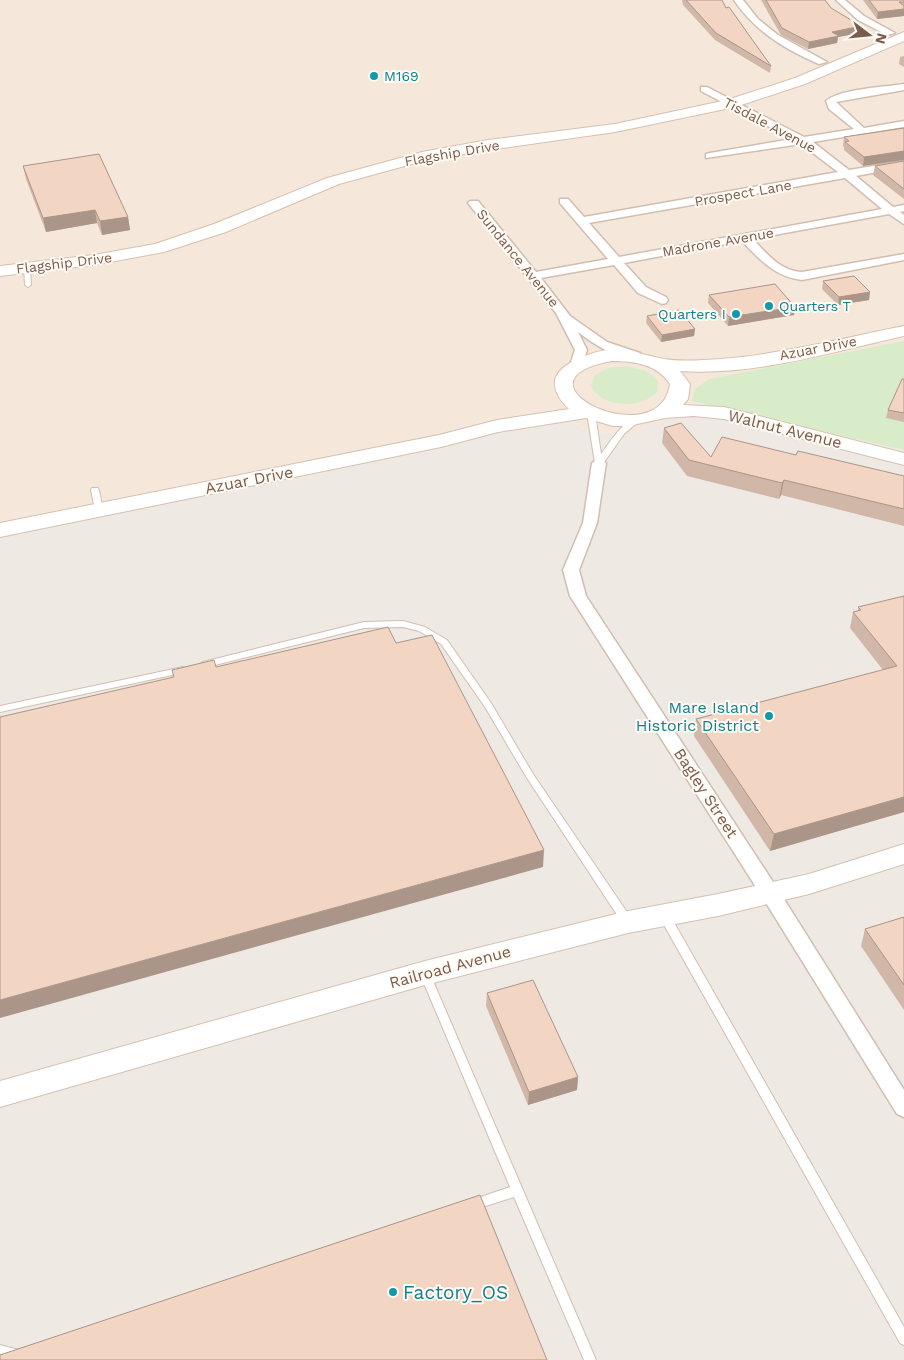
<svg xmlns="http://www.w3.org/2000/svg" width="904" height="1360" font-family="'Work Sans',sans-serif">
  <rect width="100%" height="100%" fill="#fdf6ec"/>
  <!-- residential -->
  <path fill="#f5e8da" d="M0,0H904V450L797,426L682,416L652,423L631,436L586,430L553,410L497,426L0,530Z"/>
  <!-- industrial -->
  <path fill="#efe9e4" d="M692,401L904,450V1360H0V530L497,426L553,410L586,430L631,436L652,423L682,416Z"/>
  <!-- green -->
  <path fill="#d8ecc9" d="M904,341V450L692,401L695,389L709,379Z
    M627,366L646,371L658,381L657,392C642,409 601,409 591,385L595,375L608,368Z"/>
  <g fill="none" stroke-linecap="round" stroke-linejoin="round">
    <!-- lane casing -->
    <g stroke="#d1beb0" stroke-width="2">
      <path id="lane" d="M27,266L30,268L31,285L28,287L25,285L24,268Z
        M588,411H591L595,413L601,454C609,444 624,418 639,418L640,420L624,434L602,465H599L595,463L587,413Z
        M92,488H98L99,490L103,510L102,512H99L95,510L91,490Z
        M403,621L425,627L447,640L491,703L533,774L631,918L632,921L631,924L627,925L623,924L527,778L485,707L441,644L419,631L403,627L364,628L203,668L199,665L203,662L364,622Z
        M183,667L187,670L186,672L0,712V706Z
        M664,911L668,912L904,1327V1345L900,1343L660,918L659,915L660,912Z
        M425,970L429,971L430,974L596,1360H584L514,1197L473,1210L469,1209L467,1205L469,1201L510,1187L420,974L421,971Z
        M0,1345L23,1351L25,1355L23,1359L13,1360L0,1357Z"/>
    </g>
    <!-- street casing -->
    <g stroke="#d1beb0" stroke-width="3">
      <path id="street" d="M734,0H743L758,19L778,35L827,62L819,64C784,49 755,31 734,0Z
        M836,0H845L864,16L895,33L887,35L858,20Z
        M904,84V90L836,102L864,128L904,121V127L813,142L849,170L904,161V167L856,176L893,207L904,205V211L900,212L904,215V224L889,214L753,239C767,254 780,271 802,272L904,254V260L802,280C775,277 760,260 742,241L624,263L646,287L666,297L668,300L666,303L662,304L638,293L614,265L541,278L570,316L607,342L640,353L641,356L640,359C622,363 592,343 578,332L587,350L581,368H571L570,365L575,350L556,313L468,203L470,201H478L536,272L608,259L560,203V199H568L584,217L838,172L801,144L706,158V154L710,153L792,139L701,91V87H707L804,137L854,129L829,109L826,101C839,89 885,87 904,84ZM845,178L882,209L619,257L589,223Z
        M599,459L606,463L597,523L579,570L586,596L777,888L904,1090V1117L897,1114L763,898L570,596L563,570L583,523L592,463Z"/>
    </g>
    <!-- secondary casing -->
    <g stroke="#d6c0b0" stroke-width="2">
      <path id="secondary" d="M904,32V41L805,84L735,107L615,132L488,150L423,161L339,184L226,232L164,252L94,265L0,276V266L94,255L155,244L214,224L327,178L422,152L488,140L615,124L727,100L795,78Z
        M904,326V336C832,352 755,376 680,371L690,384L688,399L683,405L724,407L904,453V465L724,419L694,416L665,418L628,426H613L586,418L498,432L441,447L0,537V523L439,435L497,420L569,409C549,390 549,372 576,360C613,342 628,352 664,359C682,362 703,360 721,359C783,354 843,338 904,326ZM612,361C634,361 657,364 670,384C660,457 501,381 612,361Z
        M904,844V864L809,894L718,916L628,933L425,985L0,1107V1081L425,961L628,911L718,894L809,874Z"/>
    </g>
    <!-- lane -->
    <use href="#lane" fill="#fff" fill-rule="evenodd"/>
    <!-- street -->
    <use href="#street" fill="#fff" fill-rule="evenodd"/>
    <!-- secondary -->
    <use href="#secondary" fill="#fff" fill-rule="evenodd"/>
  </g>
  <!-- wall -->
  <path fill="#d1b7a8" d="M682,0H722L726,8L771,66L770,73L715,40L683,5Z
    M761,0H825L831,8L860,33L838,37L837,43L808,49L781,35Z
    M863,0H904V16L877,19Z
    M904,56V67L899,64L900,57Z
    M904,128L863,166L844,150V147L843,146L844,137Z
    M904,161V199L873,175L875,166Z
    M23,166L128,217L130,230L102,235L97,223L46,232L26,179Z
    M823,281L870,292L869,300L838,305L822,289Z
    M709,295L795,307L794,315L728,326L708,303Z
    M647,316L695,329L694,336L661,342L646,323Z
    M904,379V422L886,418L888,410Z
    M664,428L711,457L796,455L904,476V526L781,495L779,499L687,476L662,443Z
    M904,596V812L770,851L694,736L696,719L883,670L850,628L853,612L858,611V607Z
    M904,917V1010L861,946L865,929Z
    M487,993L578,1077L577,1090L528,1105L486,1006Z"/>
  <!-- shaded-wall -->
  <path fill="#aa9588" d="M904,9V16L877,19L878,12Z
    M861,26L860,33L838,37L837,43L808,49L809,42L832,32Z
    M904,151V160L863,166L864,157Z
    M95,210L97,223L46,232L43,218Z
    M128,217L130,230L102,235L100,221Z
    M870,292L869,300L838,305L839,297Z
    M795,307L794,315L728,326L729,317Z
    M695,329L694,336L661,342L662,335Z
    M784,480L781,495L779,499L782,483Z
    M904,797V812L770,851L774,834Z
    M544,850L543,867L0,1018V1000Z
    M578,1077L577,1090L528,1105L529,1092Z"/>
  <!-- building -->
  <path fill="#f3d5c3" stroke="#aa9588" d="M686,0H722L726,8L729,7L771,66L716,33Z
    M766,0H825L831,8L861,26L832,32L839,36L809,42L782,28Z
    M869,0H904V2H899L904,6V9L878,12Z
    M904,128V151L864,157L845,142L849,141L844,137Z
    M99,154L128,217L100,221L95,210L43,218L23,166Z
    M904,161V189L875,166Z
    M854,276L870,292L839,297L823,281Z
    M775,284L795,307L729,317L709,295Z
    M679,310L695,329L662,335L647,316Z
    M902,379H904V413L888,410Z
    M681,423L711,457L722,437L796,455L798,451L904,476V509L784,480L782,483L689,460L664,428Z
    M904,596V797L774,834L696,719L897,666L853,612L861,610L858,607Z
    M388,627L396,643L432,635L544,850L0,1000V717L174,677L172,670L214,660L216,667Z
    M904,917V985L865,929Z
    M533,980L578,1077L529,1092L487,993Z
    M480,1195L547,1360H0V1355Z"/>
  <!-- markers -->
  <g fill="#0f9aa8" stroke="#fffaf3" stroke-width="2">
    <circle cx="374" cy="76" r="5"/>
    <circle cx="769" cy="306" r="5"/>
    <circle cx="736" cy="314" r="5"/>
    <circle cx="769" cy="716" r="5"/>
    <circle cx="393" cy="1292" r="5"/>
  </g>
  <g text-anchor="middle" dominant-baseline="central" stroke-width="4" stroke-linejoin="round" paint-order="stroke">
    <!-- far-culture labels -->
    <g font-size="14" fill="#0d838f" stroke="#fffaf3" text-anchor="start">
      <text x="384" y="76">M169</text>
      <text x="779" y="306">Quarters T</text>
      <text x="726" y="314" text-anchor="end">Quarters I</text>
    </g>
    <!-- far-street labels -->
    <g font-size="14" fill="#7a5c4d" stroke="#fffaf3">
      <text transform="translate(770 125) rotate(28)">Tisdale Avenue</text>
      <text transform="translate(452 153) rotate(-10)">Flagship Drive</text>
      <text transform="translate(743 193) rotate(-10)">Prospect Lane</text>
      <text transform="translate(718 242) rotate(-10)">Madrone Avenue</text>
      <text transform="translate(518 258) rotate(51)">Sundance Avenue</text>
      <text transform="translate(64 263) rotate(-7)">Flagship Drive</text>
      <text transform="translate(818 348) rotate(-11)">Azuar Drive</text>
    </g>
    <!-- street labels -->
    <g font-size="16" fill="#7a5c4d" stroke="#fffaf3">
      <text transform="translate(785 429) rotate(14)">Walnut Avenue</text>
      <text transform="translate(249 480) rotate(-11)">Azuar Drive</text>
      <text transform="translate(706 793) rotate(57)">Bagley Street</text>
      <text transform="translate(450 967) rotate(-15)">Railroad Avenue</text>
    </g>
    <!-- culture labels -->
    <g font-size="16" fill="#0d838f" stroke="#fffaf3" text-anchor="end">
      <text x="759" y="707">Mare Island<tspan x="759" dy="18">Historic District</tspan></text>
    </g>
    <!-- near-culture labels -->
    <g font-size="19" fill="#0d838f" stroke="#fffaf3" text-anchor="start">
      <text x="403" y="1292">Factory_OS</text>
    </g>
  </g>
  <!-- north arrow -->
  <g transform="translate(869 35) rotate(106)" stroke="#fffaf3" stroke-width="4" paint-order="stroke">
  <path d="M0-4L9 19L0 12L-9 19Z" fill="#7a5c4d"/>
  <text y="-8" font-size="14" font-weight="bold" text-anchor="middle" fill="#7a5c4d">N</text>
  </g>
</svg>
